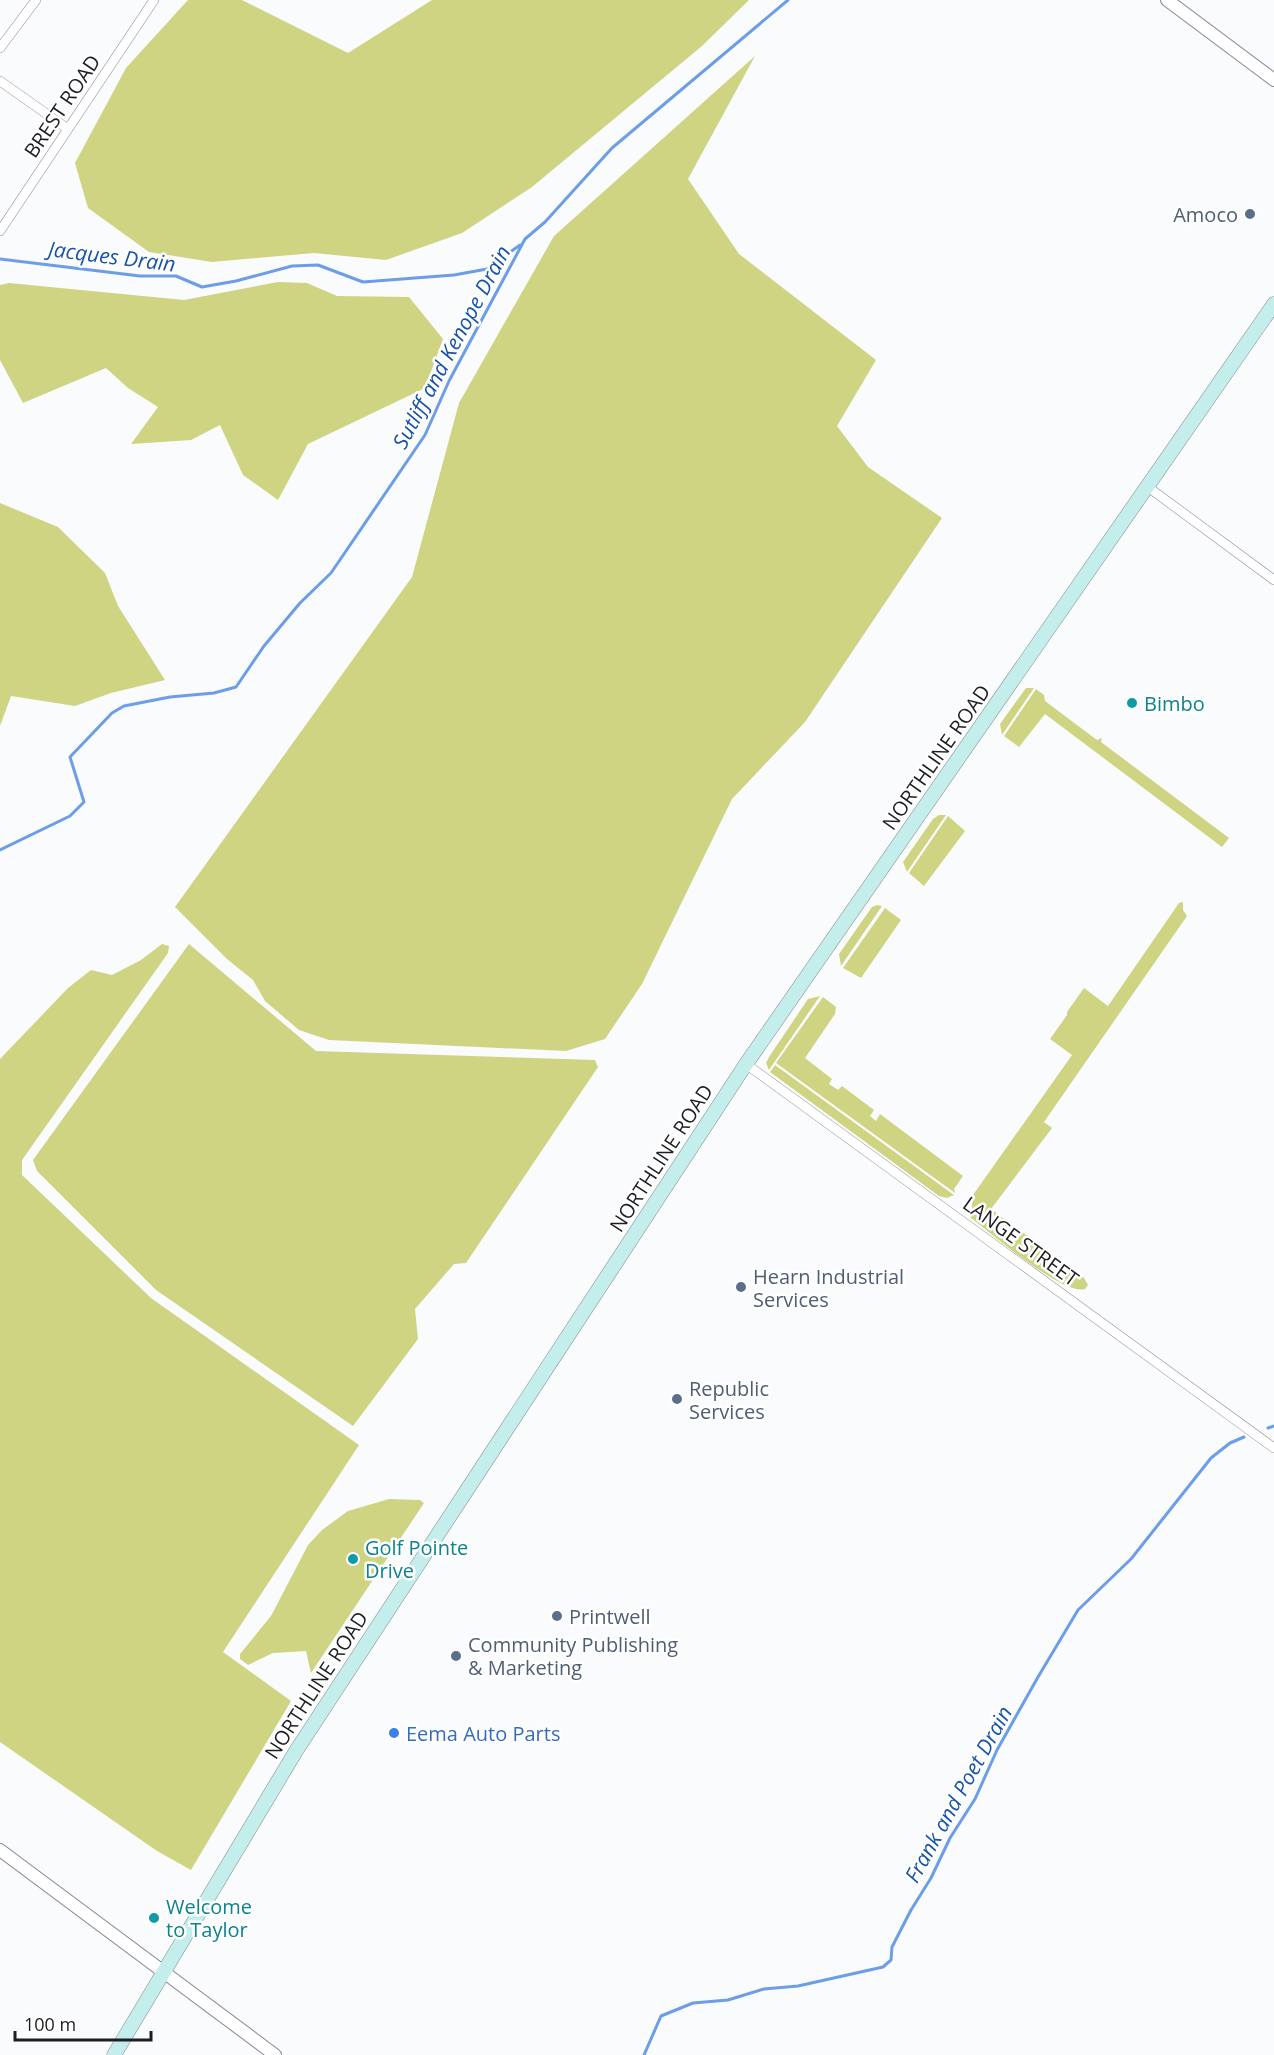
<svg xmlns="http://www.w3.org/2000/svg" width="1274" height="2055" font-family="'Open Sans',sans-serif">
  <rect width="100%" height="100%" fill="#fafbfd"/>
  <!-- green -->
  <path fill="#cfd483" d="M188,0H242L348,53L432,0H749L702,46L532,187L462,233L386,260L314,253L212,262L149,252L88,208L75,163L126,68Z
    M755,56L688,179L739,254L876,360L837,426L868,467L942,518L805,722L732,799L642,984L605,1039L566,1051L329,1040L299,1030L265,1001L253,980L227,959L175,907L412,577L459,403L554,236Z
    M278,282L307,283L337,296L409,297L443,339L425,388L308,444L278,500L243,475L220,425L191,440L131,444L158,407L128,388L106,368L23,403L0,360V285L9,283L184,300Z
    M0,503L58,527L105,573L118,606L165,680L111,693L75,706L11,696L0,726Z
    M1026,688H1034L1002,735L1000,724Z
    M1036,689L1044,695L1045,701L1097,740L1102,738L1101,742L1229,838L1222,847L1045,714L1019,747L1004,736Z
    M939,815H946L907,872L903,862L933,819Z
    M948,816L965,831L924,886L909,873Z
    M1183,902V910L1187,916L1044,1122L1052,1128L991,1209L1084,1278L1088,1285L1085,1289C1063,1296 991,1233 971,1218L973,1195L1072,1055L1050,1039L1067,1015V1012L1084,988L1108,1006L1179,903Z
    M877,905L882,906L841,966L839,954L872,907Z
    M885,908L901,920L861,978L843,968Z
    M162,944L169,946L168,953L22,1160V1175L151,1298L359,1445L223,1652L291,1701L191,1870L157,1851L0,1742V1059L68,988L91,970L112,975L141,960Z
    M189,944L316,1051L595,1060L598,1067L466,1263L454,1264L415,1309L418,1339L353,1426L156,1290L37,1171L33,1160Z
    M820,996L769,1070L766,1063L769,1057L808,999Z
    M823,997L836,1007L835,1014L805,1058L832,1079L829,1084L838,1090L842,1086L874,1110L870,1116L876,1121L880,1114L963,1176L954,1189L955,1193L776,1063Z
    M775,1065L954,1195L947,1198L939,1196L770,1072Z
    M389,1499L420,1500L424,1503L311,1673L306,1651L273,1653L248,1665L240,1659V1654L271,1616L308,1545L322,1530L348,1511Z"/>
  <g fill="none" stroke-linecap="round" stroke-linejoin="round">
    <!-- stream -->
    <path stroke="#6c9de7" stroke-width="3" d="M0,259L140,276H176L202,287L236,281L292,266L318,265L363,282L454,275L487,269L520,245
      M0,850L70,816L84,802L70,757L112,713L124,706L170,697L214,693L236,687L264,646L300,603L331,573L425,435L449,381L525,239L545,222L612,148L788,0
      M1268,1428L1274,1426
      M644,2055L661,2016L693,2003L728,2000L764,1989L798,1986L883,1967L891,1960L892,1947L911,1910L931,1878L950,1838L975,1799L997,1750L1038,1677L1078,1610L1131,1559L1211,1458L1230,1443L1244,1437"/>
    <!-- minor casing -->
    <g stroke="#868994" stroke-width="10">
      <path id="minor" d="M0,48L36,0
        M0,81L68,129
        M0,231L154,0
        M1148,487L1274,580
        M746,1064L1274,1448"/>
    </g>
    <!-- tertiary casing -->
    <g stroke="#868994" stroke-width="14">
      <path id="tertiary" d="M1167,0L1274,80
        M0,1850L275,2055"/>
    </g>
    <!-- secondary casing -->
    <g stroke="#868994" stroke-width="15">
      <path id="secondary" d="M114,2055L296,1751L746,1064L1274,304"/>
    </g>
    <!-- minor -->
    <use href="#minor" stroke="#fff" stroke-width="9"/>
    <!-- tertiary -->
    <use href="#tertiary" stroke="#fff" stroke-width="12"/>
    <!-- secondary -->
    <use href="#secondary" stroke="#c3eeeb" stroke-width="14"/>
  </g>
  <!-- markers -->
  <g fill="#5c6f8a" stroke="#fff" stroke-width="2">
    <circle cx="1250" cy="214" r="6"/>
    <circle cx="741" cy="1287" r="6"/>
    <circle cx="677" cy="1399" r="6"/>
    <circle cx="557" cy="1616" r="6"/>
    <circle cx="456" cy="1656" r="6"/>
  </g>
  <g fill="#0f9aa8" stroke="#fff" stroke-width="2">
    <circle cx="1132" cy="703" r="6"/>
    <circle cx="353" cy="1559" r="6"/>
    <circle cx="154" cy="1918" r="6"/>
  </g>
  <circle fill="#3f7fe0" stroke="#fff" stroke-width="2" cx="394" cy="1733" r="6"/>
  <g text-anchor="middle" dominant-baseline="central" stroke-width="5" stroke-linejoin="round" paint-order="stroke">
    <!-- street labels -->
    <g font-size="20" fill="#1c1e22" stroke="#fff">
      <text transform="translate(62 106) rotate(-56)">BREST ROAD</text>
      <text transform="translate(936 757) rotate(-55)">NORTHLINE ROAD</text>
      <text transform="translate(661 1158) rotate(-57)">NORTHLINE ROAD</text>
      <text transform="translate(1021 1241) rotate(36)">LANGE STREET</text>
      <text transform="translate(316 1685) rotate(-57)">NORTHLINE ROAD</text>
    </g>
    <!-- service labels -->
    <g font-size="20" fill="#4e5e75" stroke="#fff" text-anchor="start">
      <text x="1238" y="214" text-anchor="end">Amoco</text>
      <text x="753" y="1276">Hearn Industrial<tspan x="753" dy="23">Services</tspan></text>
      <text x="689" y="1388">Republic<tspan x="689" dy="23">Services</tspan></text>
      <text x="569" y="1616">Printwell</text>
      <text x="468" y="1644">Community Publishing<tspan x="468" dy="23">&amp; Marketing</tspan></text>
    </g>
    <!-- culture labels -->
    <g font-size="20" fill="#0d838f" stroke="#fff" text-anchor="start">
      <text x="1144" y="703">Bimbo</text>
      <text x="365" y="1547">Golf Pointe<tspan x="365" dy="23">Drive</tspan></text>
      <text x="166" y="1906">Welcome<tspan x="166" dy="23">to Taylor</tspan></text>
    </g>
    <!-- shop labels -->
    <g font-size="20" fill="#366cbe" stroke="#fff" text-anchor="start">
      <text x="406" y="1733">Eema Auto Parts</text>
    </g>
    <!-- water labels -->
    <g font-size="21" font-style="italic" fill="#1653aa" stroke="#fff">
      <text transform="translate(112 256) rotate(7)">Jacques Drain</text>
      <text transform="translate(451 347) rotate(-62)">Sutliff and Kenope Drain</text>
      <text transform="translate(958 1794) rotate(-61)">Frank and Poet Drain</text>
    </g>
  </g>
  <!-- scale -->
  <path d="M15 2031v9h136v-9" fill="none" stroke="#1c1e22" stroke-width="3"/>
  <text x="24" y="2031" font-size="18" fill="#1c1e22" stroke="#ffffff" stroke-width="4.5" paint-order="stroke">100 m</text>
</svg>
